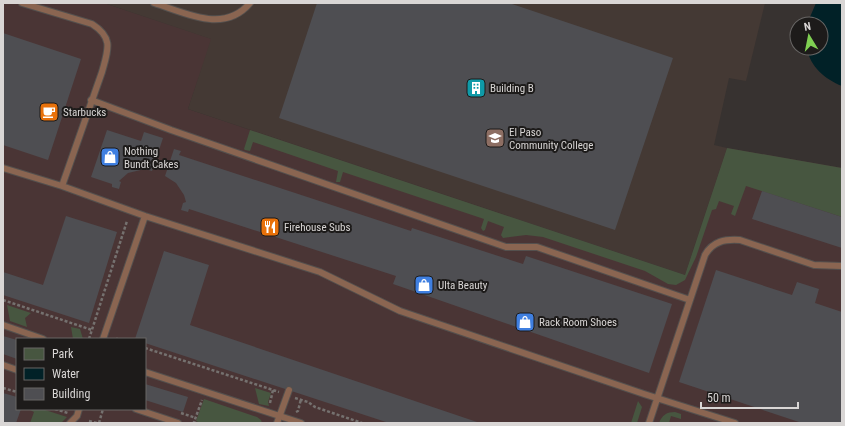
<svg xmlns="http://www.w3.org/2000/svg" width="845" height="426" font-family="'Roboto Condensed',sans-serif">
  <rect width="100%" height="100%" fill="#373230"/>
  <!-- commercial -->
  <path fill="#4a3535" fill-rule="evenodd" d="M3,3H104L212,39L188,109L685,275L727,148L842,168V423H3ZM17,339H145V409H17Z"/>
  <!-- built -->
  <path fill="#443934" d="M104,3H765L746,81L729,78L714,145L727,148L685,275L188,109L211,39Z"/>
  <!-- green -->
  <path fill="#475640" d="M250,130L685,275L727,148L842,168V217L746,186L735,216L731,214L734,206L719,201L716,209L712,210L696,257L685,280L676,285L668,284L645,271L543,237L526,235L503,238L501,235L504,227L488,221L485,230L483,231L481,228L484,219L343,172L340,182H336L338,171L253,142L250,151L245,150L244,149Z
    M7,305L31,313L25,318L27,327L10,321Z
    M71,327L80,329L83,339H73Z
    M255,388L271,393L268,402L269,406L259,404Z
    M204,399L257,417L261,420L262,423H200L196,421Z
    M638,401L642,407L637,423H631Z
    M30,409H42L67,417L61,423H30L34,412L30,410Z
    M675,412L681,414V419L671,416L669,423H659C662,415 667,412 675,412Z"/>
  <!-- water -->
  <path fill="#012127" d="M816,3H842V86C825,79 810,67 807,48H821V24H807Z"/>
  <!-- building -->
  <path fill="#4e4e52" d="M317,3H509L673,58L615,230L279,118Z
    M3,33L81,59L48,160L3,145Z
    M107,130L141,141L144,132L163,138L152,171L145,169L128,173L119,181L121,182L119,189L112,187V184L91,177Z
    M174,149L181,151L179,155L411,231L412,228L523,264L526,256L672,304L649,373L393,284L396,276L189,209L188,212L181,210L183,203L186,202L184,195L176,183L165,176Z
    M762,191L842,217V248L752,219Z
    M66,216L117,232L89,323L3,295V272L43,285Z
    M164,251L209,265L190,325L480,423H389L145,343V339H135Z
    M716,270L792,295L797,282L819,289L815,303L842,312V423H802L679,382Z
    M3,336L17,340V359L3,354Z
    M145,384L188,397L183,412L145,400Z
    M3,393L17,397V409H21L16,423H3Z"/>
  <g fill="none" stroke-linecap="round" stroke-linejoin="round">
    <!-- lane casing -->
    <g stroke="#54504e" stroke-width="8">
      <path id="lane" d="M22,3L92,24C114,38 108,50 102,72L62,186
        M154,3C186,13 224,34 250,3
        M91,100L171,130L506,247H537L690,300
        M3,168L62,186L145,216L320,272L400,311L644,394L735,423
        M3,325L43,339
        M103,339L145,216
        M3,365L17,370
        M145,372L301,423
        M136,409L178,423
        M70,423L77,416L79,409
        M277,423L289,390
        M649,423L705,255C713,241 725,239 740,240L814,265L842,266"/>
    </g>
    <!-- path -->
    <path stroke="#75716f" stroke-width="2.5" stroke-dasharray="3 2" stroke-linecap="butt" d="M3,300L92,330
      M89,339L127,221
      M116,339H118
      M145,348L279,392
      M3,388L17,392
      M295,398L308,402L315,407L362,423
      M270,403L273,390
      M55,409L68,413
      M296,412L298,411L301,399
      M181,413L196,418
      M89,421L97,423
      M99,423L103,409
      M196,423L194,422L202,400"/>
    <!-- lane -->
    <use href="#lane" stroke="#8a6551" stroke-width="6"/>
  </g>
  <!-- icons -->
  <defs>
    <g id="building-square" transform="scale(1)"><rect x="-9" y="-9" width="18" height="18" rx="4" fill="#0f9aa8" stroke="#1d1b1a"/><path d="M-4-6H4V6H1V3H-1V6H-4ZM-2.5-4.3h1.7v1.8h-1.7ZM.8-4.3h1.7v1.8H.8ZM-2.5-1h1.7V.8h-1.7ZM.8-1h1.7V.8H.8Z" fill="#fff"/></g>
    <g id="cafe-square" transform="scale(1)"><rect x="-9" y="-9" width="18" height="18" rx="4" fill="#e8710a" stroke="#1d1b1a"/><path d="M-5.5-4.5H6V0H3Q3 3.5 0 3.5H-2.5Q-5.5 3.5-5.5 0ZM3-3.2v2h1.7v-2ZM-6 4.5H4V6H-6Z" fill="#fff"/></g>
    <g id="university-square" transform="scale(1)"><rect x="-9" y="-9" width="18" height="18" rx="4" fill="#8d6e63" stroke="#1d1b1a"/><path d="M0-5L7-2L0 1L-7-2ZM-4 1L0 2.5L4 1V4Q0 6-4 4Z" fill="#fff"/></g>
    <g id="shop-square" transform="scale(1)"><rect x="-9" y="-9" width="18" height="18" rx="4" fill="#3f7fe0" stroke="#1d1b1a"/><path d="M-5-2.5h2.3a2.7 3.5 0 0 1 5.4 0H5L5.5 6h-11ZM-1.5-2.5h3a1.5 2.3 0 0 0-3 0Z" fill="#fff"/></g>
    <g id="restaurant-square" transform="scale(1)"><rect x="-9" y="-9" width="18" height="18" rx="4" fill="#e8710a" stroke="#1d1b1a"/><path d="M-5-6h1v4h1v-4h1v4h1v-4h1v5L-1.5 .5V6h-2V.5L-5-1ZM5-6V6H3V1.5H1.5Q1.5-4 5-6Z" fill="#fff"/></g>
  </defs>
  <g fill-rule="evenodd">
    <use href="#building-square" x="476" y="88"/>
    <use href="#cafe-square" x="49" y="112"/>
    <use href="#university-square" x="495" y="138"/>
    <use href="#shop-square" x="110" y="157"/>
    <use href="#restaurant-square" x="270" y="227"/>
    <use href="#shop-square" x="424" y="285"/>
    <use href="#shop-square" x="525" y="322"/>
  </g>
  <g text-anchor="middle" dominant-baseline="central" stroke-width="4" stroke-linejoin="round" paint-order="stroke">
    <!-- poi labels -->
    <g font-size="11" fill="#d9d6d5" stroke="#1d1b1a" text-anchor="start">
      <text x="490" y="88">Building B</text>
      <text x="63" y="112">Starbucks</text>
      <text x="509" y="132">El Paso<tspan x="509" dy="13">Community College</tspan></text>
      <text x="124" y="151">Nothing<tspan x="124" dy="13">Bundt Cakes</tspan></text>
      <text x="284" y="227">Firehouse Subs</text>
      <text x="438" y="285">Ulta Beauty</text>
      <text x="539" y="322">Rack Room Shoes</text>
    </g>
  </g>
  <!-- border -->
  <rect width="845" height="426" fill="none" stroke="#d9d6d5" stroke-width="8"/>
  <!-- legend -->
  <rect x="16" y="338" width="130" height="72" fill="#1d1b1a" stroke="#686665"/>
  <rect x="24" y="348" width="20" height="12" fill="#475640" stroke="#686665"/>
  <text x="52" y="358" font-size="12" fill="#d9d6d5">Park</text>
  <rect x="24" y="368" width="20" height="12" fill="#012127" stroke="#686665"/>
  <text x="52" y="378" font-size="12" fill="#d9d6d5">Water</text>
  <rect x="24" y="388" width="20" height="12" fill="#4e4e52" stroke="#686665"/>
  <text x="52" y="398" font-size="12" fill="#d9d6d5">Building</text>
  <!-- north arrow -->
  <g transform="translate(809 36) rotate(350)"><circle r="19" fill="#1d1b1a" stroke="#686665"/>
  <path d="M0-3L7 15L0 10L-7 15Z" fill="#7fd052"/>
  <text y="-6" font-size="11" font-weight="bold" text-anchor="middle" fill="#d9d6d5">N</text>
  </g>
  <!-- scale -->
  <path d="M701 402v6h97v-6" fill="none" stroke="#d9d6d5" stroke-width="2"/>
  <text x="707" y="402" font-size="12" fill="#d9d6d5" stroke="#1d1b1a" stroke-width="3" paint-order="stroke">50 m</text>
</svg>
